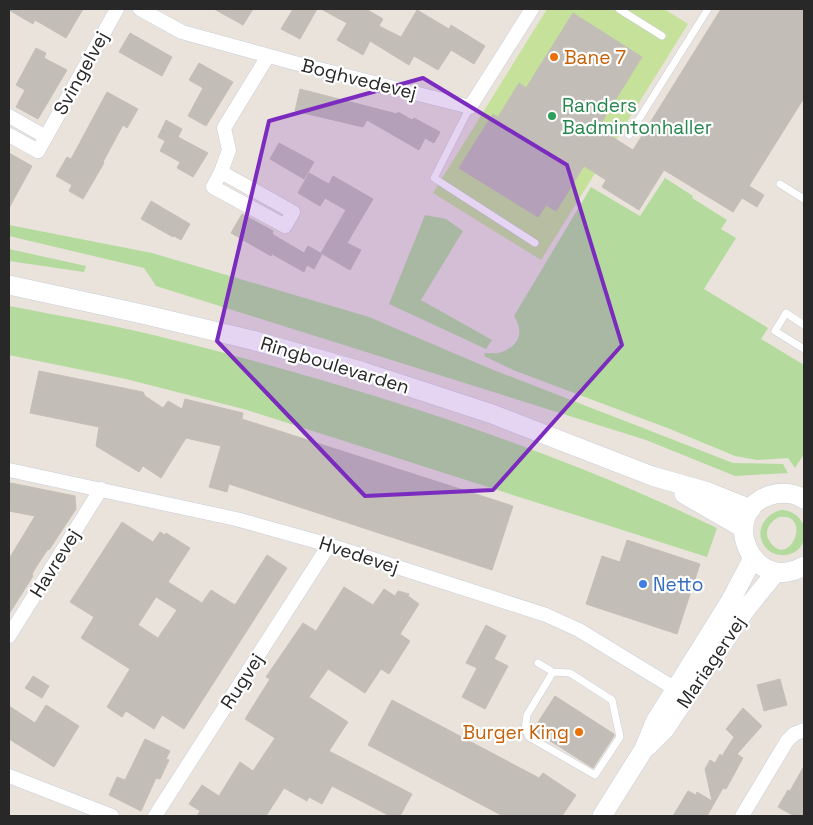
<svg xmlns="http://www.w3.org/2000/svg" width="813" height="825" font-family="'Space Grotesk',sans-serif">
  <rect width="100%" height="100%" fill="#e9e3dc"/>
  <!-- green -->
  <path fill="#b4db9d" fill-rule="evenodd" d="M665,178L693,196L692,198L727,220L721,229L736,238L704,289L768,328L761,339L804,365V454L795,468L788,458L757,460L735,456L670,429L513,370L484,356L485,353C490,353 497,354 502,352C520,345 524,331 514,316L591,187L640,216Z
    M425,215L446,219L463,231L421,300L492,340L486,349L389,304Z
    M9,225L152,253L369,317L491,369L733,463L783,464L788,473L735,476L646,440L156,286L144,268L9,236Z
    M9,249L86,266L84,272L9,261Z
    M9,306C56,315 103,323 149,334C343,381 537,442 717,528L707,557L247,410L126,379L9,355Z
    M781,510C797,510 810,526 803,542C798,557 777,559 767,549C753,535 763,514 781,510ZM779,517C813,512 790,570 770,542C763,532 769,522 779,517Z"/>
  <!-- pitch -->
  <path fill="#c5e19a" d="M547,9H664L688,24L541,260L433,193Z"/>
  <!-- building -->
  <path fill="#c2bdb7" stroke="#c4bfb6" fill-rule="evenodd" d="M9,9H83L66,38L35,20L33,24L9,10Z
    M214,9H253L243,25Z
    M293,9H317L300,39L281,29Z
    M321,9H366L383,19L379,26L401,37L417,10L449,29L451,25L485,46L474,64L451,50L438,70L414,56L409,65L370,41L363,55L337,40L347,23Z
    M721,9H804V98L749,186L764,195L757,207L742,198L733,212L664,170L639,210L602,187L606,180L584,166L556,211L546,205L538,217L459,168L493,114L498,117L519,83L526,88L573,13L642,57L598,128L633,150Z
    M130,33L172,57L162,76L119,52Z
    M36,48L46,53L44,58L67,70L38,119L16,107L25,90L16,85Z
    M199,63L233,82L206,126L188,116L203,88L189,80Z
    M300,89L397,114L398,112L412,120L414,118L440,132L434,143L425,138L419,150L367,120L363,127L295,111Z
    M107,92L138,109L127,128L123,125L103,162L104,163L83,199L69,191L72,185L56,176L67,157L71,159Z
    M166,120L182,129L178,137L208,153L193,177L177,168L180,162L160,151L165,141L158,137Z
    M279,143L314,162L304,179L270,159Z
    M9,153L32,166L9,208Z
    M309,173L329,184L333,176L373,199L347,243L361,250L350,270L321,253L346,210L325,198L320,206L298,193Z
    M151,201L190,224L181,240L174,236L173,237L141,219Z
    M242,214L273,231L272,234L304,253L308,246L322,254L314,269L307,265L304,272L272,254L271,256L231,233Z
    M39,371L143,392L145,396L163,408L168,401L182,409L185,399L243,413L242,419L513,506L492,570L229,484L227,492L209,487L221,446L186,438L161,478L143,466L139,472L96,446L99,427L30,413Z
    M11,483L75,496L76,509L49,550L48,549L38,564L32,574L33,576L9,614V559L35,516L9,511V484Z
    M122,522L153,542L160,532L165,535L166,533L190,548L168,582L202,603L211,590L235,605L267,555L287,568L184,729L162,715L154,729L126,711L122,717L107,707L130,669L81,638L94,617L70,602ZM156,597L177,610L158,638L138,625Z
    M627,540L700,564L677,634L586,604L602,556L620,562Z
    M344,587L373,605L384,589L395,596L398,591L409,594L408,596L419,604L400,634L410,641L389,674L381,669L365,693L328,669L309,697L348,722L329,751L412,794L400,816H390L332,786L322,804L309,797L307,801L284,788L266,816H197L200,811L189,804L202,785L219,796L240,762L253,771L275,738L245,719L270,679L266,677L303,623L316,631Z
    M486,625L506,636L494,659L508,666L485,709L462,697L477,668L466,663Z
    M33,676L49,686L42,698L25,688Z
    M780,679L787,705L764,711L757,685Z
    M555,696L614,734V736L593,768L533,730Z
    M392,700L539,778L543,773L576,795L562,816H503L368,745Z
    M46,705L79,726L54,767L9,739V706L35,723Z
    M743,708L762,726L737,754L743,758L726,789L723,788L707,816H673L688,791L696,795L697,792L712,801L705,769L710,760L715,763L720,754L722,756L734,737L726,729Z
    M145,739L170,751L166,759L169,760L160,779L156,778L141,811L109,795L117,777L125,780Z
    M804,766V816H794L778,807L788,790L790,791Z"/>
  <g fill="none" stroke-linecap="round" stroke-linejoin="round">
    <!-- lane casing -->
    <g stroke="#cacdd9" stroke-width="8">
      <path id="lane" d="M619,9L662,36
        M470,107L434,178L535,243
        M629,135L708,9
        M780,184L804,199
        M804,325L786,313L775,331L804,349
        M538,663L553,672L570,673L612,700L620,737L595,775L529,737L525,729L527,715L553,672"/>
    </g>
    <!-- street casing -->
    <g stroke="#cacdd9" stroke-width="15">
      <path id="street" d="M140,9L182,32L291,62L470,107L532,9
        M9,116L46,137
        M9,135L38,151L117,9
        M221,172L213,187L285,226L293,212L221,172L229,150L224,128L268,56
        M9,470L236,519L329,545L546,615L579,630L682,693
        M9,636L101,489
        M9,776L112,816
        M155,816L329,545
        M742,816L787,741L794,734L804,730"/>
    </g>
    <!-- secondary casing -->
    <g stroke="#cacdd9" stroke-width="20">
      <path id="secondary" d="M9,285L142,314L252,340L364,372L492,414L652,476L708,492L751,509
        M684,494L743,528
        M804,499C794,493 782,492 771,495C717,511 751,596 804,566
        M648,746L665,729L746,609L776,572
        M602,816L644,749L655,722L731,600L753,558"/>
    </g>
    <!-- lane -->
    <use href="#lane" stroke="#fff" stroke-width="7"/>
    <!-- street -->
    <use href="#street" stroke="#fff" stroke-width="14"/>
    <!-- secondary -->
    <use href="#secondary" stroke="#fff" stroke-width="19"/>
  </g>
  <!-- marked area -->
  <path fill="#7b2cbf" fill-opacity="0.2" stroke="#7b2cbf" stroke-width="4" stroke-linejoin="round" d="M423,78L567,165L622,345L493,490L365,496L217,341L269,121Z"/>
  <!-- markers -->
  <g fill="#e8710a" stroke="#fff" stroke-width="2">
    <circle cx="554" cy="57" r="5"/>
    <circle cx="579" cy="732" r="5"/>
  </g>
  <circle fill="#2e9e5b" stroke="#fff" stroke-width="2" cx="552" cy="116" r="5"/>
  <circle fill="#3f7fe0" stroke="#fff" stroke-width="2" cx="643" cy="584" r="5"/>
  <g text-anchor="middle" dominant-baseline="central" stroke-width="4.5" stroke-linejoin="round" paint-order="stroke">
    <!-- food labels -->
    <g font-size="19" fill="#c56008" stroke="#fff" text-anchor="start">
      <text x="564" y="57">Bane 7</text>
      <text x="569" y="732" text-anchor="end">Burger King</text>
    </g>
    <!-- street labels -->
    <g font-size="19" fill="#282828" stroke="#fff">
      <text transform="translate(81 73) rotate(-61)">Svingelvej</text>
      <text transform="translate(359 79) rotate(14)">Boghvedevej</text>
      <text transform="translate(335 365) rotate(17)">Ringboulevarden</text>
      <text transform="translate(359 555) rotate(18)">Hvedevej</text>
      <text transform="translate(55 563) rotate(-58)">Havrevej</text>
      <text transform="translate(711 662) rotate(-56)">Mariagervej</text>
      <text transform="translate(242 681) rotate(-57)">Rugvej</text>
    </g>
    <!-- leisure labels -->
    <g font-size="19" fill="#27864d" stroke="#fff" text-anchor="start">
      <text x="562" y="105">Randers<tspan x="562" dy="22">Badmintonhaller</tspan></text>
    </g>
    <!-- shop labels -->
    <g font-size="19" fill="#366cbe" stroke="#fff" text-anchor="start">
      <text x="653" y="584">Netto</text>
    </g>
  </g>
  <!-- border -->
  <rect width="813" height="825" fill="none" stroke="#282828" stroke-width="20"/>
</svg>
